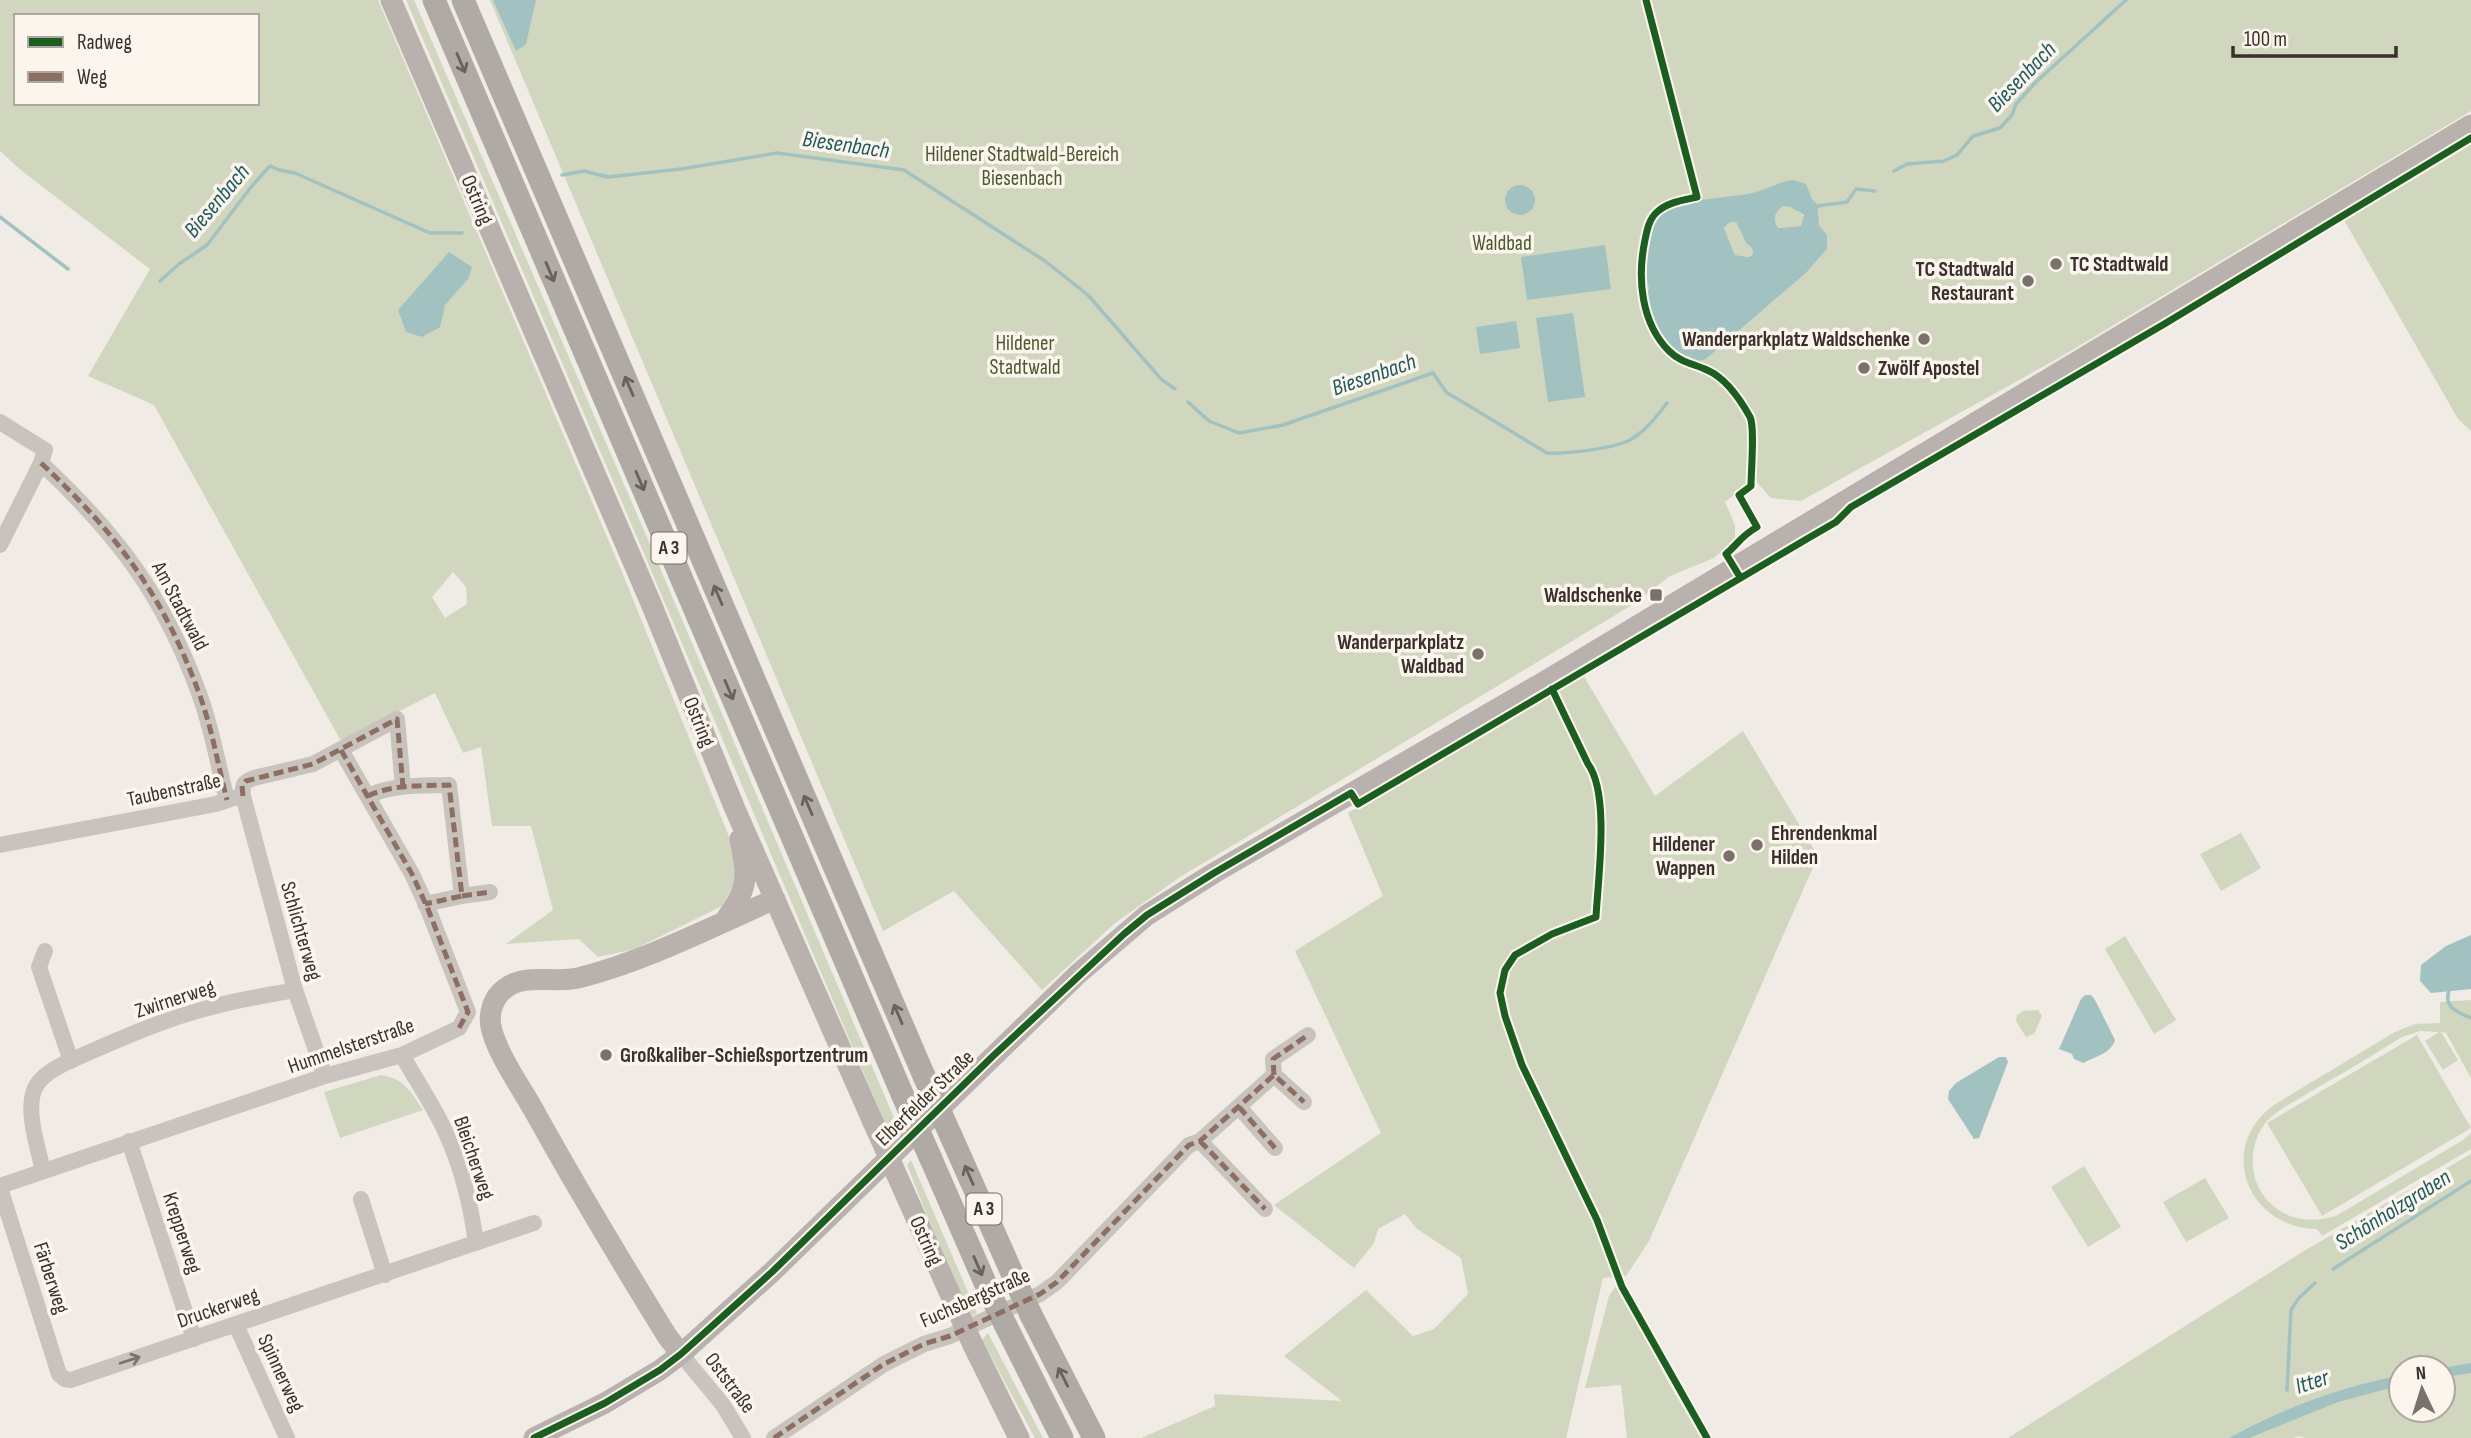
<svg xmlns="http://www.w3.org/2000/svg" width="2471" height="1438" font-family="'Sofia Sans Condensed',sans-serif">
  <rect width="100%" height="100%" fill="#f0ebe5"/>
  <!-- green -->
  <path fill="#d1d6bf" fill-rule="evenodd" d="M0,0H378L622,572L736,854L735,882L722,906L635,949L598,957L579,939L506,944L553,910L531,826H492L481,747L463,753L435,693L341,741L154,405L88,376L150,269L22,171L0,151ZM16,16H257V103H16ZM453,572L466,587L467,604L445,618L432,597Z
    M406,0H414L646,535L897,1125L888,1131L637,537Z
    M490,0H2471V111L2057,359L1801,501L1771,498L1754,479L1725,502L1735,525V540L1714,558L1670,576L1632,605L1180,877L1115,923L1042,990L954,891L883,931ZM1776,184H1806L1819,225L1827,235V249L1806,273L1706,359L1692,363C1665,349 1653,322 1645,294L1649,289L1647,281L1643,279C1641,202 1673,205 1735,196C1751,193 1763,192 1776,184Z
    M2471,144V431L2458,419L2344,220Z
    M1783,206H1790L1804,216L1801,226L1778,228C1772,218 1775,213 1783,206Z
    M1730,222H1736L1746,243L1752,248L1753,254L1749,257L1735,255L1724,228Z
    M1583,675L1655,796L1743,731L1818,856L1649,1241L1626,1276L1603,1278L1566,1438H1141L1215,1406L1214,1394L1342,1401L1284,1356L1366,1290L1413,1336L1434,1329L1468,1294L1461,1258L1417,1229L1405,1214L1378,1229L1374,1243L1354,1268L1274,1205L1381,1133L1295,951L1383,896L1348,813Z
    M2241,833L2261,868L2221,891L2200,854Z
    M2125,936L2176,1020L2154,1034L2105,949Z
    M2471,1000V1078L2446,1033L2441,1032L2458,1060L2443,1070L2425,1041L2439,1032L2420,1031L2402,1037C2372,1056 2341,1074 2310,1092C2296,1101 2278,1109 2266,1122C2248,1144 2248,1180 2268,1201C2287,1221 2311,1223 2336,1216L2463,1140L2471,1133V1149L2322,1236L2317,1229C2244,1227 2216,1143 2277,1103L2395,1032L2415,1024L2440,1023V1002Z
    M2038,1010L2042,1016L2034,1034L2026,1037L2016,1021L2017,1015L2023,1011Z
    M2417,1035L2471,1128L2322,1216L2267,1123Z
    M381,1075C404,1078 411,1092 423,1110L340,1138L324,1092Z
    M2471,1154V1438H2305L2299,1436L2293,1438H2008L2304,1251ZM2401,1368H2443V1410H2401Z
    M911,1160L977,1313L968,1318L907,1165Z
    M2084,1166L2121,1227L2088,1247L2051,1187Z
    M2205,1178L2229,1218L2186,1242L2163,1202Z
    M1617,1284L1667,1380L1701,1438H1627L1621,1385L1585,1388L1609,1296Z
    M988,1333L1043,1438H1035L982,1340Z"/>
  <!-- water -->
  <path fill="#a1c2c1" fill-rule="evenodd" d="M493,0H536L526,44L516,51Z
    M1794,180L1806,184L1812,199L1817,204L1819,225L1827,235V249L1806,273L1706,359L1692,363C1665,349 1653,322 1645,293L1649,289L1647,281L1643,279C1640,195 1682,204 1747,194C1766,191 1775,182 1794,180ZM1783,206L1790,207L1804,215L1801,226L1778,228C1772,218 1775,213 1783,206ZM1730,222H1736L1746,243L1752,248L1753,254L1749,257L1735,255L1724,228Z
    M1505 200a15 15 0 1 1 30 0a15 15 0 1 1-30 0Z
    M1605,245L1611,289L1527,300L1521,257Z
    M449,252L472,267L468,279L445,305L440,327L422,337L406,332L398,310Z
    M1573,313L1585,397L1548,402L1536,318Z
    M1516,321L1520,348L1480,354L1476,327Z
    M2471,935V989L2431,993L2420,981L2421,965L2446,946Z
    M2085,995H2091L2095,1000L2115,1040C2111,1053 2095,1057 2083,1063L2074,1059L2072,1054L2059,1049L2081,999Z
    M1999,1057H2006L2008,1062L1979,1138L1974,1139L1948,1099L1949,1091L1956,1083Z
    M2471,1363V1373L2443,1377L2442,1368Z
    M2401,1375V1385L2338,1402L2249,1438H2229C2283,1408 2341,1387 2401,1375Z"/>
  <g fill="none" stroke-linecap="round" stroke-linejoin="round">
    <!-- stream -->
    <path stroke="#a1c2c1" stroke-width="3.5" d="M1894,171L1907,164L1944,161L1957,155L1973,136L2000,128L2012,115L2016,104L2035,83L2126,0
      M562,175L584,171L608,177L681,169L777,153L904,170L1045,261L1088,295L1161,379L1175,389
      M1816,209L1817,206L1847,202L1856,189L1875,191
      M0,217L68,269
      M160,281L179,264L207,245L251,187L270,166L279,170L295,173L430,233H462
      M1188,402L1209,421L1239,433L1283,425L1433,373L1446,392L1547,453C1566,454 1610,449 1628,441C1644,433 1656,417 1667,403
      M2450,988C2442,1006 2456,1012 2471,1018
      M2333,1269L2471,1181
      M2287,1390L2291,1310L2299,1298L2315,1283"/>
    <!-- minor -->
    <path stroke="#c9c3be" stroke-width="16" d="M0,422L45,450L41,463L0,545
      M41,463C118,535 164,596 200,696C212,729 218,765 227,800
      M368,796C393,784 422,786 449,785L462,896L425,904
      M0,845L216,804L237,797
      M462,896L490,892
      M45,951L39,967L71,1061
      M402,1055C416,1080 433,1105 445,1131C461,1165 471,1206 476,1243
      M1274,1075L1273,1059L1308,1035
      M325,1076L295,990L243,796C242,785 243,782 254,778L313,764L397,719L403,787
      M1239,1107L1275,1148
      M129,1141L194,1339
      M1200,1141L1265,1209
      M43,1170C38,1149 24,1106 36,1086C46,1069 73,1060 90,1052C131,1034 173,1016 216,1006C242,999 269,995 295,990
      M0,1186L325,1076L402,1055L459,1028L468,1012L428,909L412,874L341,750
      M0,1188L59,1374L65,1379L71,1380L534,1223
      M361,1199L385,1275
      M236,1325L287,1438
      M681,1354L723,1405L743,1438
      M774,1438L884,1364L924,1344L950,1336L1040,1294L1057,1282L1189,1145L1200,1141L1274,1075L1304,1102"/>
    <!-- major -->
    <path stroke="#b8b1ad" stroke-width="21" d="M391,0L650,601L735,809L873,1122
      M724,922C749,886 748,881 740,839
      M903,1189L959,1314
      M973,1345L1019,1438
      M681,1354L667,1336C622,1263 578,1190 537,1116C523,1090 500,1059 492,1031C488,1018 491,1002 501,992C522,971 553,984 578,978C646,961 711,927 775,899
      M534,1438L605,1403L660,1370L681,1354L772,1272L1078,974L1147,915L1214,873L1547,680L2471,125"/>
    <!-- highway -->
    <path stroke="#afaaa4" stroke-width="23" d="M434,0L903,1096
      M463,0L924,1076
      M951,1136L1016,1282
      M931,1159L990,1294
      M1031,1315L1094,1438
      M1006,1326L1062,1438"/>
    <!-- major-bridge -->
    <path stroke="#b8b1ad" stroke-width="21" d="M873,1122L903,1189
      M959,1314L973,1345"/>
    <!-- highway-bridge -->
    <path stroke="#afaaa4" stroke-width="23" d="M924,1076L951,1136
      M903,1096L931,1159
      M1016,1282L1031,1315
      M990,1294L1006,1326"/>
    <!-- quiet -->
    <path stroke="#8d6e63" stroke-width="5" stroke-dasharray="10 5" stroke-linecap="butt" d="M41,463C118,535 164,596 200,696C212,729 218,765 227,800
      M341,750L412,874L428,909L468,1012L459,1028
      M243,796L242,786L246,781L313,764L397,719L403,787
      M368,796C393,784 422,786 449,785L462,896L425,904
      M462,896L490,892
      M1274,1075L1273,1059L1308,1035
      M1239,1107L1275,1148
      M1200,1141L1265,1209
      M774,1438L884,1364L924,1344L950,1336L1040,1294L1057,1282L1189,1145L1200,1141L1274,1075L1304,1102"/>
    <!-- cycleway casing -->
    <g stroke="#fbf5ee" stroke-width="11">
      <path id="cycleway" d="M1646,0L1697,197C1684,200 1668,202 1657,212C1649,219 1647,230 1645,240C1637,278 1641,323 1669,351C1680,362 1694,364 1707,370C1726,378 1740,399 1750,417C1755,426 1751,472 1751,486L1739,495L1757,527C1741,536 1739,543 1726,554L1740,577
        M1552,689L1588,764C1610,794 1598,878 1596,917L1552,934L1515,955L1505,970L1500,993L1505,1016L1522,1065L1597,1220L1622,1287L1707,1438
        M534,1438L605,1403L660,1370L681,1354L772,1272L993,1056L1124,934L1147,915L1214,873L1351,793L1358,804L1805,540L1836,522L1851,507L2166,323L2471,138"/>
    </g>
    <!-- cycleway -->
    <use href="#cycleway" stroke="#1b5e20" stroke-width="7"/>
  </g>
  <!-- one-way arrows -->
  <defs><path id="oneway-shaft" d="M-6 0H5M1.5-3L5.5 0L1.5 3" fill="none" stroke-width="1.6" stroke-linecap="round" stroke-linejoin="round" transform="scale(1.75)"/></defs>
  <g stroke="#69615b">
    <use href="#oneway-shaft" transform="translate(461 63) rotate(67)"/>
    <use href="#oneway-shaft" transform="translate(550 272) rotate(67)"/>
    <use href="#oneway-shaft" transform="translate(629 386) rotate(-113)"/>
    <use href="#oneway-shaft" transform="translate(640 481) rotate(67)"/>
    <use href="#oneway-shaft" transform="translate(718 595) rotate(-113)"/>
    <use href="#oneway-shaft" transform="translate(729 690) rotate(67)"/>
    <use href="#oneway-shaft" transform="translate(808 805) rotate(-113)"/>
    <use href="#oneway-shaft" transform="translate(898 1014) rotate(-113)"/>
    <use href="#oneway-shaft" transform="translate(969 1175) rotate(-114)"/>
    <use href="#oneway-shaft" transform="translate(978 1266) rotate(66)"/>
    <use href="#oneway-shaft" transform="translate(1063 1377) rotate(-117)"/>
  </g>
  <use stroke="#7b726d" href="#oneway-shaft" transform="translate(130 1360) rotate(-18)"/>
  <!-- markers -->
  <g fill="#7a716c" stroke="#fbf5ee" stroke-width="2.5">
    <circle cx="2056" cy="264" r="7"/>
    <circle cx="2028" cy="281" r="7"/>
    <circle cx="1924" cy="339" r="7"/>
    <circle cx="1864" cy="368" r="7"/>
    <rect x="1649" y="588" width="14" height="14" rx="3.5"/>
    <circle cx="1478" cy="654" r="7"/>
    <circle cx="1757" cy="845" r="7"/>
    <circle cx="1729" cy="856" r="7"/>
    <circle cx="606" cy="1055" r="7"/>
  </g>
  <g text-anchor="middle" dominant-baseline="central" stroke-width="7" stroke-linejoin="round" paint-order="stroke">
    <!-- shield labels -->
    <g fill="#fbf5ee" stroke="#756b66" stroke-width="2">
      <rect x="651.5" y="532.5" width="35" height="31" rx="5"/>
      <rect x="966.5" y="1193.5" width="35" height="31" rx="5"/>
    </g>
    <g font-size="19" font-weight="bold" fill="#3b302b">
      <text x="669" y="548">A 3</text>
      <text x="984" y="1209">A 3</text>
    </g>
    <!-- park labels -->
    <g font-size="21" fill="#4a5a2e" stroke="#fbf5ee">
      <text x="1022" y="154">Hildener Stadtwald-Bereich<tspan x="1022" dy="24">Biesenbach</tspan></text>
      <text x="1502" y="243">Waldbad</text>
      <text x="1025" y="343">Hildener<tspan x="1025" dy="24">Stadtwald</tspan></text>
    </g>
    <!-- street labels -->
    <g font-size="21" fill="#3b302b" stroke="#fbf5ee">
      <text transform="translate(477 200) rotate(67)">Ostring</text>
      <text transform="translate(180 606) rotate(62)">Am Stadtwald</text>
      <text transform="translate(699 722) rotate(68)">Ostring</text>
      <text transform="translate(174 790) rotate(-12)">Taubenstraße</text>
      <text transform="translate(301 931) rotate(74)">Schlichterweg</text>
      <text transform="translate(175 999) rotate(-18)">Zwirnerweg</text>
      <text transform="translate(351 1046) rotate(-19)">Hummelsterstraße</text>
      <text transform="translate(925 1098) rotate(-44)">Elberfelder Straße</text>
      <text transform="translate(474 1158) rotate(71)">Bleicherweg</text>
      <text transform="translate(182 1233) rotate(72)">Krepperweg</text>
      <text transform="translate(926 1241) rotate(66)">Ostring</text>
      <text transform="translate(51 1278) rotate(72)">Färberweg</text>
      <text transform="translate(975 1298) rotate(-24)">Fuchsbergstraße</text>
      <text transform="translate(218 1308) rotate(-19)">Druckerweg</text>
      <text transform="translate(281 1373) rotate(65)">Spinnerweg</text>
      <text transform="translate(730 1383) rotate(53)">Oststraße</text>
    </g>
    <!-- poi labels -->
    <g font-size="21" font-weight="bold" fill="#3b302b" stroke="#fbf5ee" text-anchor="end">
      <text x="2070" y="264" text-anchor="start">TC Stadtwald</text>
      <text x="2014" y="269">TC Stadtwald<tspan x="2014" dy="24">Restaurant</tspan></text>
      <text x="1910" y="339">Wanderparkplatz Waldschenke</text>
      <text x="1878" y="368" text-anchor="start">Zwölf Apostel</text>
      <text x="1642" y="595">Waldschenke</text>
      <text x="1464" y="642">Wanderparkplatz<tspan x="1464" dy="24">Waldbad</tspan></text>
      <text x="1771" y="833" text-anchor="start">Ehrendenkmal<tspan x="1771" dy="24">Hilden</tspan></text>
      <text x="1715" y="844">Hildener<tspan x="1715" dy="24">Wappen</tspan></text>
      <text x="620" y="1055" text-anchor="start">Großkaliber-Schießsportzentrum</text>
    </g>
    <!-- water labels -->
    <g font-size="23" font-style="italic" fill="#1f5a5e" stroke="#fbf5ee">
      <text transform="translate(2022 77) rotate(-46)">Biesenbach</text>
      <text transform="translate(846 145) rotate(8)">Biesenbach</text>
      <text transform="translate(217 201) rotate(-50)">Biesenbach</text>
      <text transform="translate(1374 375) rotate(-19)">Biesenbach</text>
      <text transform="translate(2393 1210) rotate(-32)">Schönholzgraben</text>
      <text transform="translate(2312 1382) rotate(-18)">Itter</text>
    </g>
  </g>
  <!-- legend -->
  <rect x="14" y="14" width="245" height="91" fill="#fbf5ee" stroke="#aea6a0" stroke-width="2"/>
  <rect x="28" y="37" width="35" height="10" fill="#1b5e20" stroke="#aea6a0" stroke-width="2"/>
  <text x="77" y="49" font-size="21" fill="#3b302b">Radweg</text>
  <rect x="28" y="72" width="35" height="10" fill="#8d6e63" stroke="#aea6a0" stroke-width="2"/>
  <text x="77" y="84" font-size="21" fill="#3b302b">Weg</text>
  <!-- north arrow -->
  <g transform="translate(2422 1389) rotate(356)"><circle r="33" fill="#fbf5ee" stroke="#aea6a0" stroke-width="2"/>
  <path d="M0-5L12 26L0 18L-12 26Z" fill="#7a716c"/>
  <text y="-10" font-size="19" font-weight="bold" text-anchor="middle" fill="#3b302b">N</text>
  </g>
  <!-- scale -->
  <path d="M2233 46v10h163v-10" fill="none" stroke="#3b302b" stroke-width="3.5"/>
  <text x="2244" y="46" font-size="21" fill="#3b302b" stroke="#fbf5ee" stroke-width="5" paint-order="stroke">100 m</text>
</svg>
